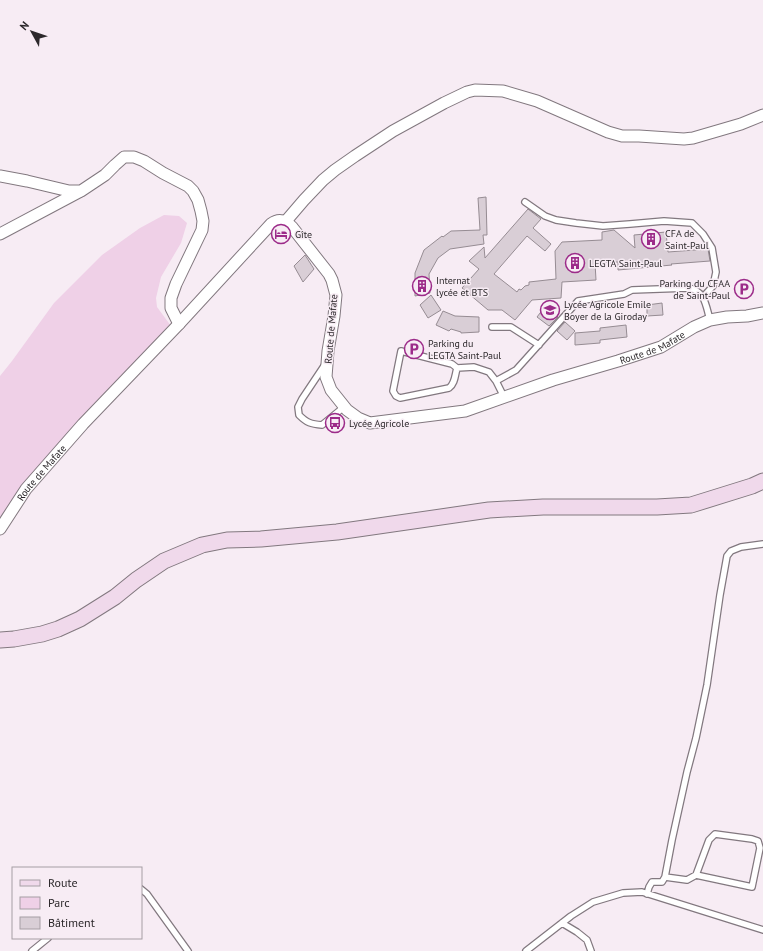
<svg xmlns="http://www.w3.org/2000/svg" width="763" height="951" font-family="'PT Sans',sans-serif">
  <rect width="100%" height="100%" fill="#f7ecf4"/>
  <!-- green -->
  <path fill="#efd0e7" d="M164,215L179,216L187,223L181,243L161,277L156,298L157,307L171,326L0,523V376L12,361L54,303L102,255L140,228Z"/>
  <!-- building -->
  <path fill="#d9ced6" stroke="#968c93" d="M486,197L487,235H483L484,244L450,249L438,258L429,274L430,293L415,296V273L424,250L442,236L443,237L451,231L480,230L478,198Z
    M528,209L541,219L533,228L551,244L545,251L527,236L494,274L517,292L519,289L521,290L525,286L529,285V282L556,279L555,251L562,242L602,240V232L614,230L635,248L634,235L666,232L668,252L708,249L710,261L671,264L672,265L618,270V262L595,263L596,280L562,282L561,298L532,300L515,320L502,310H488L462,288L479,269L469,261L484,247L485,258Z
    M282,228L288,233L282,243L273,236Z
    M305,255L314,269L303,282L294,266Z
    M431,295L441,310L428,318L420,305Z
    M662,303L663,315L647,316V305Z
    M547,304L559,314L557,316L558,317L549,326L537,317Z
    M443,311L455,316L479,317V332L461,333V332L451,329L449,331L436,325Z
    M565,322L575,331L567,340L557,331Z
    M626,325L627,337L600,340V343L575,345V333L600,331V328Z"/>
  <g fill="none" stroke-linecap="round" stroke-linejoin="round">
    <!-- service casing -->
    <g stroke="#82787f" stroke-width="8">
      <path id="service" d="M525,202L545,216L556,220L576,223L603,226L630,224L664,221L692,223L703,234L712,248L716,272L713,286L703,297
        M492,327H511L539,345
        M324,366L302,399L298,407L299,415C307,423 311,424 322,425L344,407
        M457,368C455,375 455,384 449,388L400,398L396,396L393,391L401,351L452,364L457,368L474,367L489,372L496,381
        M504,397L496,381L516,370L578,301L624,294L632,290L688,288C705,290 706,306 710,320
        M665,877L687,880L696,875L752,887L760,848L758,841L752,839L715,834L709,840L696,875
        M141,889L147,894L188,951
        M647,894L649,887L652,882H662L665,877L672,840L687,772L696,738L707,685L720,595L727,556L731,551L741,547L763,544
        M562,923L577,932L587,940L591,951
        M32,951L48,938
        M526,951L571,916L593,902L623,893L642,892L763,930"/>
    </g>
    <!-- minor casing -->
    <g stroke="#82787f" stroke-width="13">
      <g id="minor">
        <path d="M0,176L27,181L69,191H81L105,175L115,165L124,157H134L144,161L163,173L188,186L193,191L198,200L201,211L203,221L202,230L176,284L171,298V308L179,324"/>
        <path d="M286,221L304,200L323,180L335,170L355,156L393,131L444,103L467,92L475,90L503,91L537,101L608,132L622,136H639L684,139L693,138L741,124L763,115"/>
        <path d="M0,234L79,192"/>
        <path id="s1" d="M0,529L26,489L83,424L179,324L271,224C279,218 285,220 292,227L329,274L332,280L336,295L334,316L328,351L326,377L331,390L347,410L358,418L370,423L465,411L553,380L618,361L661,347L694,327L710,320L727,317L747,316L763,313"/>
      </g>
    </g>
    <!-- secondary casing -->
    <g stroke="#82787f" stroke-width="17">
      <path id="secondary" d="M0,640L14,639L42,634L58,629L80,619L115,597L136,580L164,561L202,545L227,540L261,539L337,532L489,510L543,507H657L691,505L752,486L763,481"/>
    </g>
    <!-- service -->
    <use href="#service" stroke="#fff" stroke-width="5.5"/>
    <!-- minor -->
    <use href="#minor" stroke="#fff" stroke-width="11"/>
    <!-- secondary -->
    <use href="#secondary" stroke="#f0d9eb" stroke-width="15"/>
  </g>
  <!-- icons -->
  <defs>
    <g id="hotel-ring" transform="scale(1)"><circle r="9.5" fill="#f7ecf4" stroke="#9c2b89" stroke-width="1.5"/><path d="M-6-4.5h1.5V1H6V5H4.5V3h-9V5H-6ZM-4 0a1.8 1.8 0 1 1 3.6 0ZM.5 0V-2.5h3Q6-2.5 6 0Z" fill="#9c2b89"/></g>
    <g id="building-ring" transform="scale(1)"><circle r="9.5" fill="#f7ecf4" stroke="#9c2b89" stroke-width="1.5"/><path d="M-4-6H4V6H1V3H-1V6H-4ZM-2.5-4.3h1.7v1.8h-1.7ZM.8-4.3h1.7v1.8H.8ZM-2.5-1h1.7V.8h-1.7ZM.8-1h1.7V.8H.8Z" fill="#9c2b89"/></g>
    <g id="parking-ring" transform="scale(1)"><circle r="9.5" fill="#f7ecf4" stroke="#9c2b89" stroke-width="1.5"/><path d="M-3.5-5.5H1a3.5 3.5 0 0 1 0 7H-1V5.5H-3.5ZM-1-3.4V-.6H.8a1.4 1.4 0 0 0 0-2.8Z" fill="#9c2b89"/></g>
    <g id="school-ring" transform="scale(1)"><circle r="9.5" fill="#f7ecf4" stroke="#9c2b89" stroke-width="1.5"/><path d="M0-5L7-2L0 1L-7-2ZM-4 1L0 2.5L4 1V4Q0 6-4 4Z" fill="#9c2b89"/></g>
    <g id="bus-ring" transform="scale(1)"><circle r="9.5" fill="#f7ecf4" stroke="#9c2b89" stroke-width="1.5"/><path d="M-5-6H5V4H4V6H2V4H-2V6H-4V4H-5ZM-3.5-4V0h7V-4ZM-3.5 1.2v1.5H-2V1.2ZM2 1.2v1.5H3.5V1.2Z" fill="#9c2b89"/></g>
  </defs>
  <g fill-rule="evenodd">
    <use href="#hotel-ring" x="281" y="234"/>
    <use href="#building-ring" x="651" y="239"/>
    <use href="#building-ring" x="575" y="263"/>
    <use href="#building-ring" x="422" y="286"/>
    <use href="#parking-ring" x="744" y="289"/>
    <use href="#school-ring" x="550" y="310"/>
    <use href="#parking-ring" x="414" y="349"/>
    <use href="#bus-ring" x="335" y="423"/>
  </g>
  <g text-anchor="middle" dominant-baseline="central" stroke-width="3" stroke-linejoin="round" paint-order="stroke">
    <!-- poi labels -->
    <g font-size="10" fill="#2c282b" stroke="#f7ecf4" text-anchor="start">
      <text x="665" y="233">CFA de<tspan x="665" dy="12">Saint-Paul</tspan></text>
      <text x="295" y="234">Gîte</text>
      <text x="589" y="263">LEGTA Saint-Paul</text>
      <text x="436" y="280">Internat<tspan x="436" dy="12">lycée et BTS</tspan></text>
      <text x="730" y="283" text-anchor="end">Parking du CFAA<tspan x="730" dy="12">de Saint-Paul</tspan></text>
      <text x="564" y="304">Lycée Agricole Emile<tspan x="564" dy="12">Boyer de la Giroday</tspan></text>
      <text x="428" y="343">Parking du<tspan x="428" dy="12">LEGTA Saint-Paul</tspan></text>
      <text x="349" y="423">Lycée Agricole</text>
    </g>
    <!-- street labels -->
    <g font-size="10" fill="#2c282b" stroke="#f7ecf4">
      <text transform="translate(331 329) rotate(-85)">Route de Mafate</text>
      <text stroke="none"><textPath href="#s1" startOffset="957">Route de Mafate</textPath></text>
      <text stroke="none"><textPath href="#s1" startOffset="70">Route de Mafate</textPath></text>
    </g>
  </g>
  <!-- legend -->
  <rect x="12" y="867" width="130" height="72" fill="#f7ecf4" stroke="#a69ea4"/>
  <rect x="20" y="880" width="20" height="6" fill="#f0d9eb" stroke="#a69ea4"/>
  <text x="48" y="887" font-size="12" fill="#2c282b">Route</text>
  <rect x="20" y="897" width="20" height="12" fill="#efd0e7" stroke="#a69ea4"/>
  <text x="48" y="907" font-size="12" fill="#2c282b">Parc</text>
  <rect x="20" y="917" width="20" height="12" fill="#d9ced6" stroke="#a69ea4"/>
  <text x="48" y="927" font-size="12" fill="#2c282b">Bâtiment</text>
  <!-- north arrow -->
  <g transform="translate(32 32) rotate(310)" stroke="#f7ecf4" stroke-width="3" paint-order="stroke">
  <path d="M0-3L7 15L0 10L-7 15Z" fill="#2c282b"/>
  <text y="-6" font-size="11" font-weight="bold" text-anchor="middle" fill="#2c282b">N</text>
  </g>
</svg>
